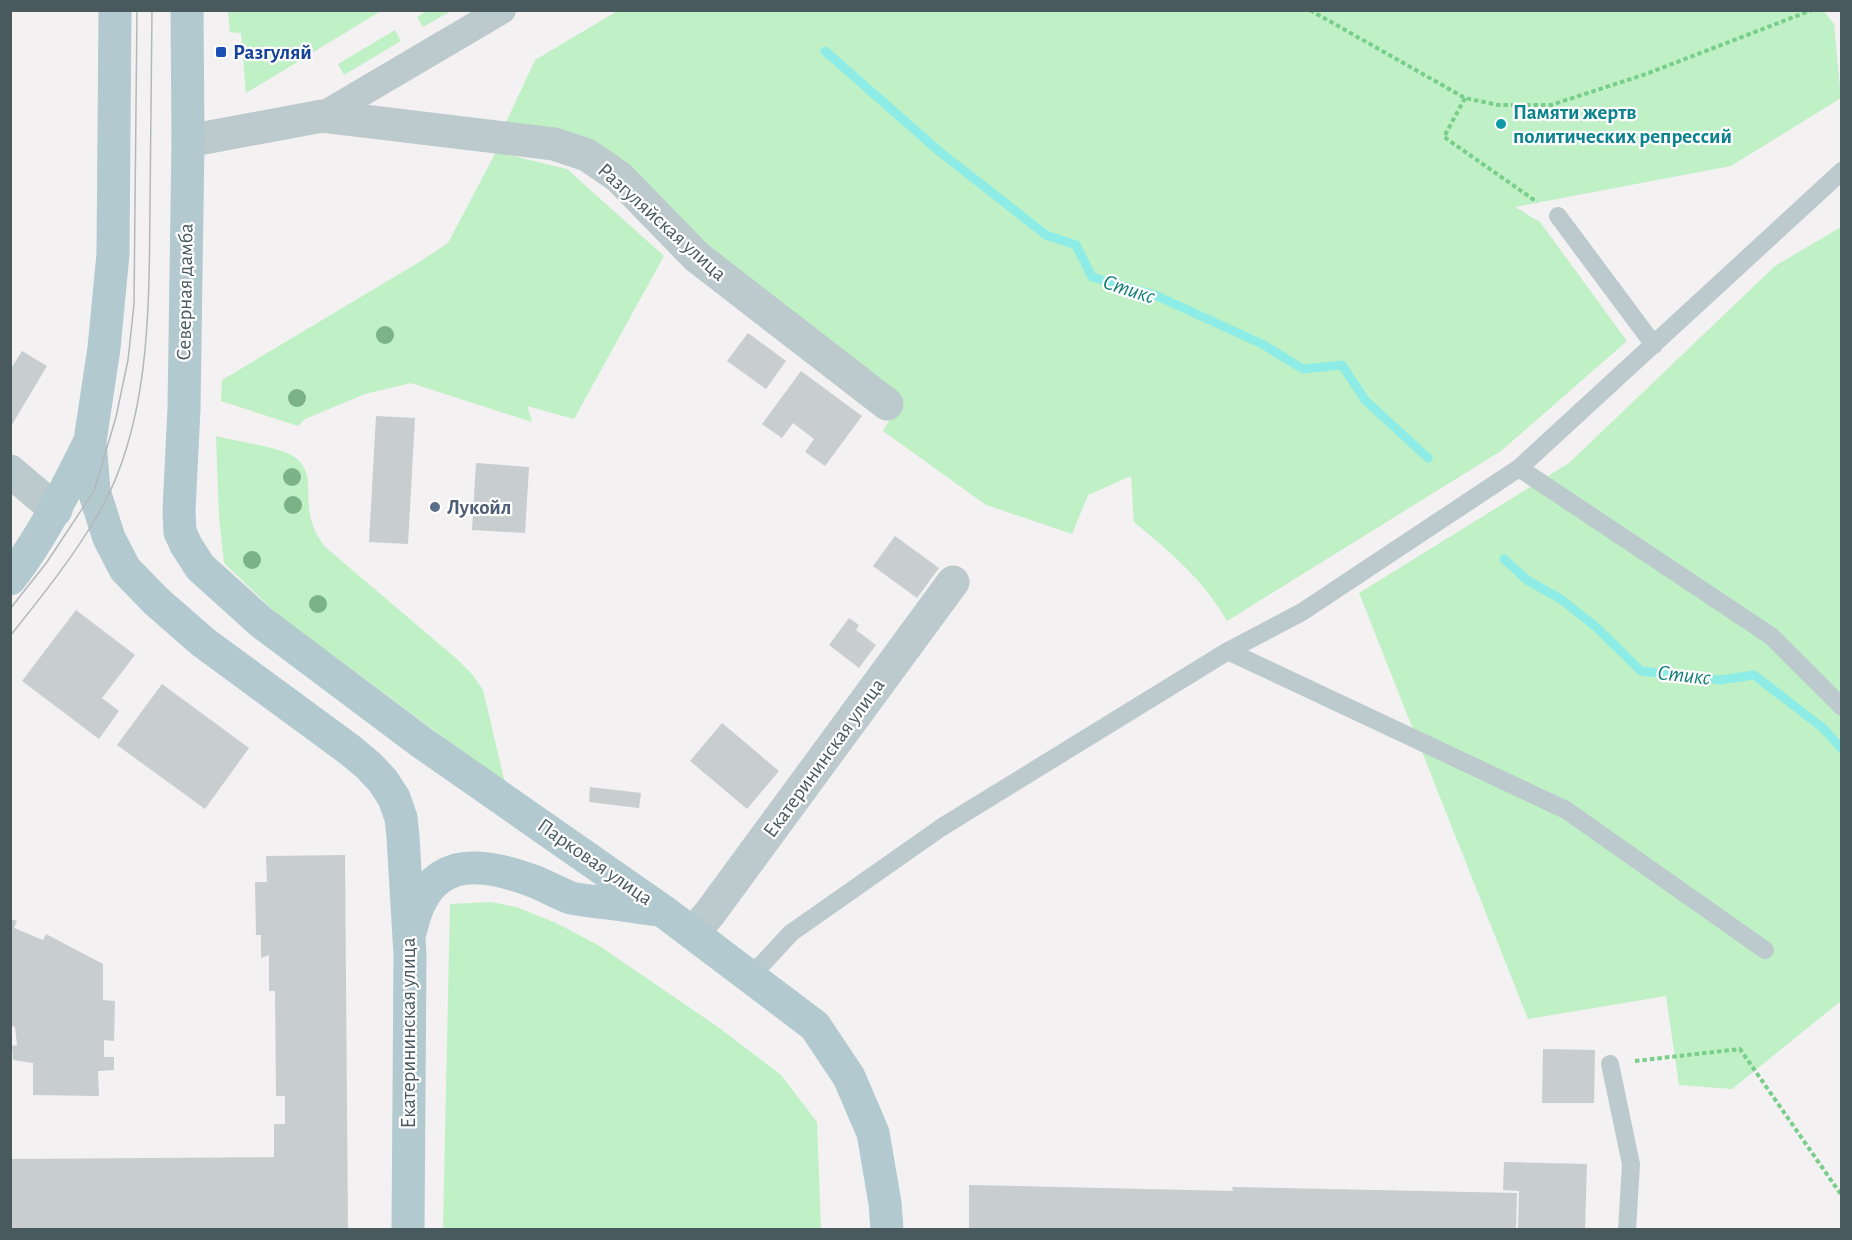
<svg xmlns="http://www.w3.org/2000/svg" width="1852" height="1240" font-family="'Alegreya Sans',sans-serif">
  <rect width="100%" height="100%" fill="#f3f1f1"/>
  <!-- green -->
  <path fill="#c0f0c5" d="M428,10H451V11L423,27L417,17Z
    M619,10L1824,11L1834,24L1841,98L1731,166L1515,207L1540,222L1627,341L1501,451L1227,621C1205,581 1169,551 1134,522L1131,476L1088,495L1072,534L986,505L883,431L899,403L650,200L502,131L535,60Z
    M228,11V10L381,11L246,93L241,33L230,32Z
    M395,30L401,41L344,75L338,64Z
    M496,152L567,169L664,256L574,419L527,406L532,422L411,383L365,394L305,419L298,426L221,401L222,380L421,261L448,243Z
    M1841,227V1001L1732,1089L1679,1085L1666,996L1528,1019L1359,593L1569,463L1775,266Z
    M216,436C234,441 279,447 293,456C303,462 308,474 308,484C309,513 308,522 324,546L458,660L472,674L483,690L505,783L277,614L224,563L219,517Z
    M491,902L516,907L556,923L598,945L718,1027L781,1075L817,1122L821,1229H443L450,904Z"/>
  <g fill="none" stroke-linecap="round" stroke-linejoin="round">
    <!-- stream -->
    <path stroke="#8dece5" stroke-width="9" d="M825,51L940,152L1046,235L1076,245L1092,277L1155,295L1262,344L1303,369L1342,365L1365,400L1428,458
      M1504,559L1527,580L1562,600L1596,627L1641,671L1720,680L1754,675L1823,728L1842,749"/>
  </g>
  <!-- building -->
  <path fill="#c8cdd0" d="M748,333L786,361L766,389L727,361Z
    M22,351L47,366L10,428V370Z
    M801,371L862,416L825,466L805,452L814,439L793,423L782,438L762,424Z
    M376,416L415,418L408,544L369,542Z
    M476,463L529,467L525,533L472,530Z
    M895,536L939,568L917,598L873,566Z
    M76,610L135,655L102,698L119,711L99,739L22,681Z
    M849,618L859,625L856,630L876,645L859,668L829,645Z
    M162,684L249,748L205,809L117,745Z
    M722,723L779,771L747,809L690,761Z
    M590,787L641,793L639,808L589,802Z
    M345,855L348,1230H10V1159L274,1157V1124H285V1096H276L275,991H269V955L261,958V935H256L255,882H267L266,856Z
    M10,919L17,921L14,928L43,940L46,934L103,964V1000L115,1001L114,1041L104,1040V1057H114V1070L98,1071L99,1096L33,1095V1063L13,1060L12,1046L17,1045L15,1027L10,1025Z
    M1543,1049L1595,1050L1594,1103H1542Z
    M1504,1162L1587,1164L1585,1230H1518L1519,1191L1503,1190Z
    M969,1185L1233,1191L1232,1187L1517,1193L1516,1230H969Z"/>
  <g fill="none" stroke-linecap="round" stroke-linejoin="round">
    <!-- path -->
    <path stroke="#78ce8a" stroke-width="4" stroke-dasharray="4.5 3" stroke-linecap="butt" d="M1310,10L1465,98L1498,105H1551L1646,74L1812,10
      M1465,98L1444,137L1537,202
      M1635,1061L1740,1049L1842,1196"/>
    <!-- service -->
    <path stroke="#bccacd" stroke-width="18" d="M1558,216L1654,345
      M1519,468L1771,636L1842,707
      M1228,651L1566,810L1765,950
      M751,976L791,933L942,827L1228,651L1302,612L1519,468L1842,171
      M1610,1064L1631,1164L1627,1230"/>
    <!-- pedestrian -->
    <path stroke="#bccacd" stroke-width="28" d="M322,116L502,10"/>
    <!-- minor -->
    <path stroke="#bccacd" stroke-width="33" d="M188,141L322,116L554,144L587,155L619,177L697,257L887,404
      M10,471L56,510
      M693,933L710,913L953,582"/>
    <!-- primary -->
    <path stroke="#b1c9cf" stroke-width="33" d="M115,10L113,254L104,348L90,441L94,491L109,538L125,569L156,601L203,642L350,750L369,766L383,781L394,798L401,818L403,837L410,955L408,1230
      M187,10L188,141L184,408L179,511L180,532L186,545L200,567L261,622L421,742L663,911L815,1026L849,1077L873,1133L885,1203L887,1230
      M10,579C43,536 66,489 90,441
      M411,929C427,858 474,859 533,881C546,886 558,893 571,898C580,900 590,901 599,902C618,904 638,907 658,910"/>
    <!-- tram -->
    <path stroke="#b3b8bb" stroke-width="1.5" d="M10,609L47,562L94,491L116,417L128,360L134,304L137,10
      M10,636C42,596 75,555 100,511C151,421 149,305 150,205C151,140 151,75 152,10"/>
  </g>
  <!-- trees -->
  <g fill="#7bb386">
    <circle cx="385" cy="335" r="9"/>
    <circle cx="297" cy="398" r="9"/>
    <circle cx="292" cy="477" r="9"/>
    <circle cx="293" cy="505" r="9"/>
    <circle cx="252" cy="560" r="9"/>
    <circle cx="318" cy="604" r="9"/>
  </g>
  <!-- markers -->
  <rect fill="#1a4fb4" stroke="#fff" stroke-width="2" x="215" y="46" width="12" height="12" rx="3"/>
  <circle fill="#0f9aa8" stroke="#fff" stroke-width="2" cx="1501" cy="124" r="6"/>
  <circle fill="#5c6f8a" stroke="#fff" stroke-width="2" cx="435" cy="507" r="6"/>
  <g text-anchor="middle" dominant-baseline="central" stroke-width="4.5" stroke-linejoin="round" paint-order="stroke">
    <!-- transit labels -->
    <g font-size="21" font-weight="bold" fill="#164399" stroke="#fff" text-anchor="start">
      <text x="233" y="52">Разгуляй</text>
    </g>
    <!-- culture labels -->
    <g font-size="21" font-weight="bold" fill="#0d838f" stroke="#fff" text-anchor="start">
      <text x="1513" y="112">Памяти жертв<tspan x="1513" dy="24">политических репрессий</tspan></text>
    </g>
    <!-- street labels -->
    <g font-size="21" fill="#485a5e" stroke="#fff">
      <text transform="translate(662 222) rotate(42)">Разгуляйская улица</text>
      <text transform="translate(185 292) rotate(-89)">Северная дамба</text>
      <text transform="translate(824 758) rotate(-54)">Екатерининская улица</text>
      <text transform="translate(595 862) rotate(35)">Парковая улица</text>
      <text transform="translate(408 1033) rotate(-90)">Екатерининская улица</text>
    </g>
    <!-- service labels -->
    <g font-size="21" font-weight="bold" fill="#4e5e75" stroke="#fff" text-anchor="start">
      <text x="447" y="507">Лукойл</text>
    </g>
    <!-- water labels -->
    <g font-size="22" font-style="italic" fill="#0e7e75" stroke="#fff">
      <text transform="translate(1129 289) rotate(18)">Стикс</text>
      <text transform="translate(1684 675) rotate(6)">Стикс</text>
    </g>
  </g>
  <!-- border -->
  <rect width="1852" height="1240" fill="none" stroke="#485a5e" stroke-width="24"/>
</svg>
